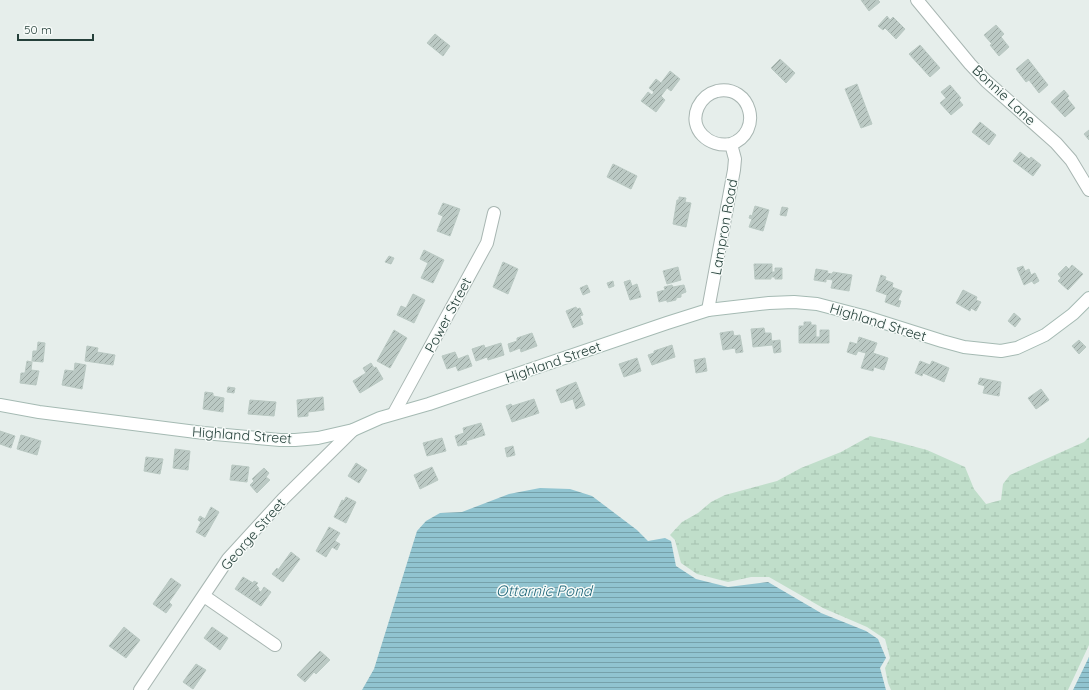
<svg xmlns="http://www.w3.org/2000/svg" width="1089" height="690" font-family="Quicksand,sans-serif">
  <defs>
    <pattern id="wetland-marsh" width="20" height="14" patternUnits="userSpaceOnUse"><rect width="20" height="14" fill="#c0deca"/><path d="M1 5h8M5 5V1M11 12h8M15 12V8" fill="none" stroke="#a5c0ae"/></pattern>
    <pattern id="water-rules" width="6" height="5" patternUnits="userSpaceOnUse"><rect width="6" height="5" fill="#91c4d0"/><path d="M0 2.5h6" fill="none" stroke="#76a1aa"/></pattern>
    <pattern id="building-hatch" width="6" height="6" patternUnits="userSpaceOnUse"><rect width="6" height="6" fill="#bbc9c4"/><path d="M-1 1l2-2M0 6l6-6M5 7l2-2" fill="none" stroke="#98a5a0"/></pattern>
  </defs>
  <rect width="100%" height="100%" fill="#e6eeeb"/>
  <!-- wetland -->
  <path fill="url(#wetland-marsh)" d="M870,436L893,441L927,450L965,467L974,489L986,504L1001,500L1003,484L1010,475L1084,442L1089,437V645L1068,690H891L888,683L885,668L890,658L885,639L867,627L823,608L769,577H751L728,582L697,574L681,563L675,540L670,535L682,522L698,513L711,502L725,495L777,481L801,468L841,452Z"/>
  <!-- water -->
  <path fill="url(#water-rules)" d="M540,488L570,489L592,496L637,530L648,541L665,538L671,541L676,566L696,579L728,587L768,582L821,613L866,631L878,639L886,658L880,668L886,690H362L374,669L417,531L426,521L440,513L462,512L509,494Z
    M1089,657V690H1073Z"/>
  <!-- building -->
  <path fill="url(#building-hatch)" stroke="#b9c8c2" d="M861,0H878L880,2L869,11Z
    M887,16L890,20L893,17L905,29L896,39L885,28L883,30L878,26Z
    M996,25L1004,34L1001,37L1009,47L999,56L990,45L992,44L984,35Z
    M435,34L450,46L443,56L427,43Z
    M920,45L940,68L930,77L909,54Z
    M780,59L795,73L786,83L771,68Z
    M1028,59L1048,85L1039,93L1029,80L1026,82L1016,69Z
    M670,71L680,79L671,91L667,88L661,96L665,100L656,112L641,101L648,92L652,95L654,92L649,88L656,79L661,83Z
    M857,84L872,124L861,128L845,89Z
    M950,85L961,98L959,100L963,105L951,115L940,103L946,98L941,92Z
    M1064,90L1069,96L1067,98L1075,108L1065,117L1051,102Z
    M980,122L996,135L989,145L972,132Z
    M1089,130V140L1084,134Z
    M1020,152L1029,159L1031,157L1041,165L1033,176L1013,161Z
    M613,164L637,176L631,189L607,177Z
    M679,197L686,198L685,202L691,203L686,227L673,224L677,200H679Z
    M443,203L460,209L450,236L437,231L443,216L438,214Z
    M755,206L769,210L763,231L749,227L752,219L749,218L750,215L752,216Z
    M782,207L788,208L786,216L780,215Z
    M424,250L444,260L433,283L421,278L428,263L420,259Z
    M389,256L394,258L391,264L385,262Z
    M503,262L518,269L508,294L493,287Z
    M754,264H772V272H775V268H782V279H775V277H771V279H755Z
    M1072,265L1083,274L1068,290L1058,281L1061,278L1058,274L1066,266L1069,269Z
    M1023,266L1025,271L1029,269L1031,275L1035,273L1039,281L1034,284L1032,281L1024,285L1017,268Z
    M678,267L681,280L667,284L663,271Z
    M816,269L828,271L827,273L832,274L833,272L852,275L849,291L831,288L833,280L826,279V282L814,280Z
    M881,275L886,277L885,280L893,283L892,287L902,291L898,300L901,301L899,307L885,302L887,295L876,291Z
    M630,280L632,286L637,284L641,297L630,300L624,282Z
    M613,281L614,286L609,288L607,283Z
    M587,285L590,292L583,295L580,288Z
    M672,285L673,287L684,285L686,292L681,294V297L676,298V300L667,302V300L659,302L657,292L665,290L664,287Z
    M963,290L977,297L976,300L981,302L976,311L971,308L970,311L956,303Z
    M413,294L425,300L414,323L397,315L401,306L406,308Z
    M576,307L577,309L580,308L583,315L580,316L583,324L573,328L566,311Z
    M1014,313L1021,319L1015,327L1008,321Z
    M804,322H811V325H816V337H820V330H829V343H799V326H804Z
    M764,328L765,333H771L772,345L753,347L751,329Z
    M394,330L407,338L390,368L377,361Z
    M733,331L734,336L740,335L743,352L736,353L735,348L723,350L720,333Z
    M532,333L537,346L521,352L520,348L510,352L508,344L517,341V338Z
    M859,337L877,343L873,353L888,358L884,370L874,367L873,371L861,368L866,353L858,351L856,355L847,352L850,342L857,344Z
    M780,340L781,352L774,353L772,341Z
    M1079,340L1086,347L1079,354L1072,346Z
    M38,342L45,343L43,362L32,361L33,351H37Z
    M501,343L504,355L488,360L487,357L476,361L472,349L484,345L485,348Z
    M672,345L675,357L652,365L648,355L654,353V351Z
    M87,346L98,348L97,352L115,355L113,365L85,361Z
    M455,352L458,359L468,355L472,366L458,371L456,366L447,369L442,356Z
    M637,358L641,371L624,377L619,364Z
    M705,358L707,371L696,373L694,360Z
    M27,361L32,362L31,370L39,371L36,385L20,383L21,373H25Z
    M920,361L930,365L932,361L949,368L944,382L923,373L922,376L915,373Z
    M75,363L86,365L82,389L62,385L65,370L74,371Z
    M371,363L374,368L376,367L383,379L360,393L353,381L366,373L363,368Z
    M980,378L1001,382L999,396L983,393L985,386L978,384Z
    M576,382L585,405L576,409L573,399L561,403L556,390Z
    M228,387L235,388L234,393L227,392Z
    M1041,389L1049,400L1036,409L1028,398Z
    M205,392L213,393V396L224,398L223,412L203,409Z
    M323,397L324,410L308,412V416L298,417L297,400Z
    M534,399L539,413L512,422L506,406L511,404L512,406Z
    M250,400L276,402L274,416L248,414Z
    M481,423L485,435L466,441L467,444L458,446L455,436L464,433L463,428Z
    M0,431L15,436L11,448L0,444Z
    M21,435L41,441L37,455L17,449Z
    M442,438L446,451L427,456L423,443Z
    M513,446L515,455L507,457L505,448Z
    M175,449L190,451L188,470L173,468Z
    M146,457L163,459L160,474L144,471Z
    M356,463L367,470L359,483L348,476Z
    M232,465L249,467L247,482L230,480Z
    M432,467L438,480L420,489L414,475Z
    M264,468L269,473L266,477L270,480L257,493L250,485L254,481L252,479Z
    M346,497L356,502L346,523L334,517L342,500L344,501Z
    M211,507L219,512L205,537L196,532L201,522L198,520L200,516L205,519Z
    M329,527L340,533L335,541L340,544L337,550L332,547L326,557L316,551Z
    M291,552L300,559L283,582L272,574L277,568L278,570Z
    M243,577L253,583L254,581L258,583L256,585L259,588L258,590L261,592L264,587L271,592L261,606L235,589Z
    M171,578L181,585L169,602L172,605L166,613L153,604Z
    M124,627L140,640L126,658L109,646Z
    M212,627L228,638L220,650L204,638Z
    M320,651L330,660L316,674L314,672L305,682L297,675Z
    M196,664L206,670L193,689L183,682Z"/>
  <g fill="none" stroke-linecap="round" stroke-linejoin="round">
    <!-- street casing -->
    <g stroke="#a8b6b2" stroke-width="14">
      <path id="street" d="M917,0L970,64L986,81L1056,143L1071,160L1089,190
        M708,310L734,170L735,159L731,144C764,132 751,84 717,91C709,93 702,99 698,107C688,129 709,148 731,144
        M394,413L487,243L494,213
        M204,596L275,645
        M140,690L228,559L283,499L353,430"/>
    </g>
    <!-- secondary casing -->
    <g stroke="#a5bab3" stroke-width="14">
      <path id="secondary" d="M0,405L39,412L204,433L280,440H295L318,438L353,430L380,418L429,404L667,323L708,310L769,303L794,302L817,304L863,316L942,341L964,347L1001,351L1017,348L1045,335L1073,314L1089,298"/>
    </g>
    <!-- street -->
    <use href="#street" stroke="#fff" stroke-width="12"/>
    <!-- secondary -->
    <use href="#secondary" stroke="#fff" stroke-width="12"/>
  </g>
  <g text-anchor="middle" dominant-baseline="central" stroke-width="3" stroke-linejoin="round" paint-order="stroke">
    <!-- street labels -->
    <g font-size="14" fill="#25403a" stroke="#f7fbf9">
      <text transform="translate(1004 95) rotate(43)">Bonnie Lane</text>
      <text transform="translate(724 227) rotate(-80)">Lampron Road</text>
      <text transform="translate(448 315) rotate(-62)">Power Street</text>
      <text transform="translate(878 322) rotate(17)">Highland Street</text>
      <text transform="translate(553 362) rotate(-19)">Highland Street</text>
      <text transform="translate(242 435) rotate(4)">Highland Street</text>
      <text transform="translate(253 534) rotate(-49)">George Street</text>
    </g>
    <!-- water labels -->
    <g font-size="15" font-style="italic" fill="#21687b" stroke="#f7fbf9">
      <text x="544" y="590">Ottarnic Pond</text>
    </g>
  </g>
  <!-- scale -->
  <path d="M18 34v6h75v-6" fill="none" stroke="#25403a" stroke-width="2"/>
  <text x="24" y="34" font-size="12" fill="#25403a" stroke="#f7fbf9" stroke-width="3" paint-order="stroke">50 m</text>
</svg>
